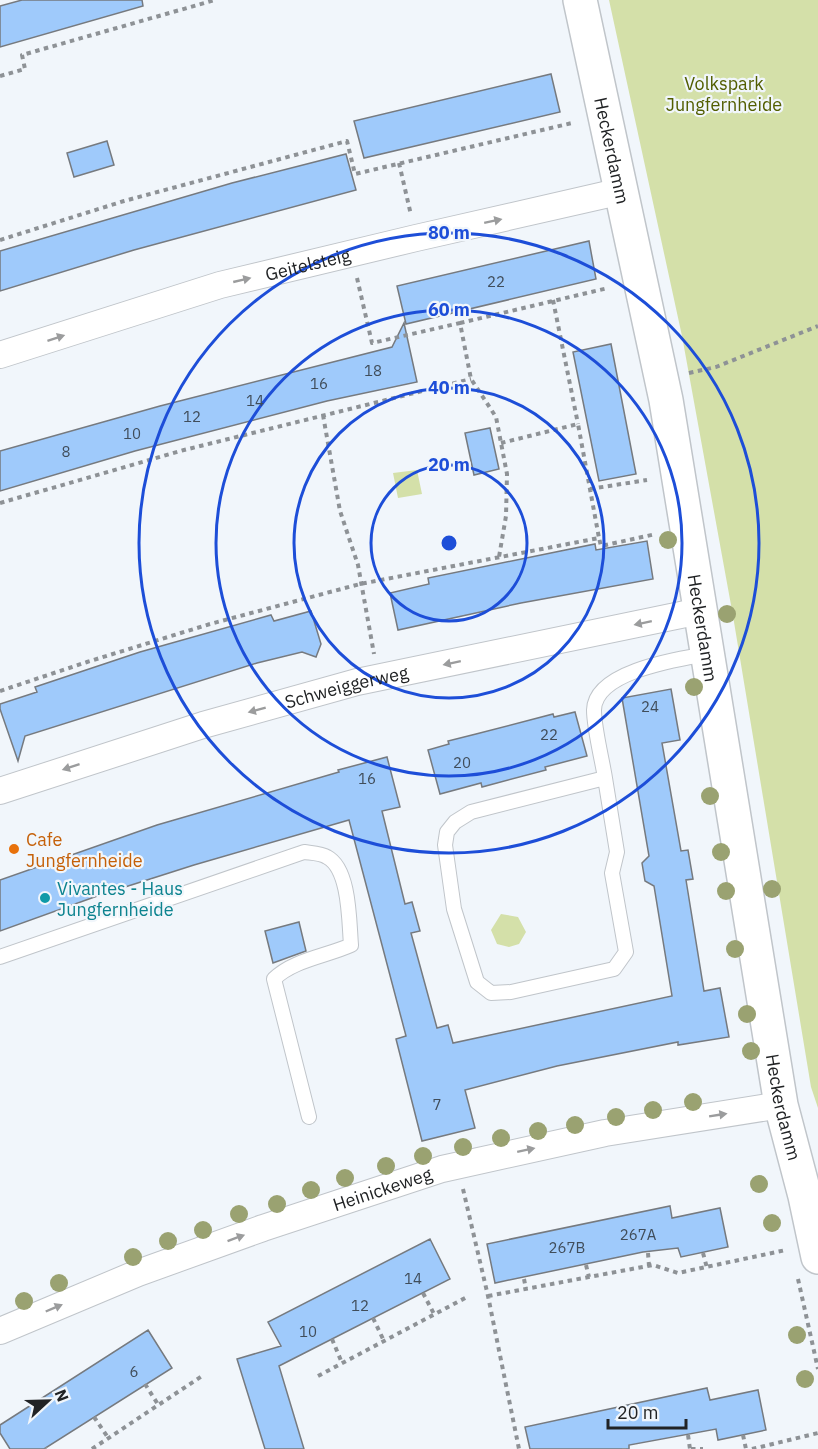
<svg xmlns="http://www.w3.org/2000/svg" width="818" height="1449" font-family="'IBM Plex Sans',sans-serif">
  <rect width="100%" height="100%" fill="#f1f6fb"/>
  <!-- green -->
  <path fill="#d4e0a9" d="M609,0H818V1108L811,1087L733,616L682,336Z
    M417,470L422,494L398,498L393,473Z
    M501,914L518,917L526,932L519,944L509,947L497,944L491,930Z"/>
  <!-- building -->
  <path fill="#9fcafb" stroke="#767a7f" stroke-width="1.5" d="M22,0H142L143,6L0,47V6Z
    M551,74L560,112L364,158L354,121Z
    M107,141L114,165L74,177L67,153Z
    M346,154L356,190L134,250L0,291V251L232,183Z
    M589,241L596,279L406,324L397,286Z
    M404,323L417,382L327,401L135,451L0,491V451L160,406L392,347Z
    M611,344L636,474L599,481L573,352Z
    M490,428L499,469L474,475L465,433Z
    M647,541L653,579L521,603L398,630L390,593L429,584L428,578L595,544L596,550Z
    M311,611L321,644L316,657L302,652L257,663L25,736L18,761L0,709V704L37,692L35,687L140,652L271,615L274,621Z
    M671,689L680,740L662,743L681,851L688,850L693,879L686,880L704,991L720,988L729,1037L678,1045V1042L557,1066L465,1090L475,1128L422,1141L396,1039L406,1036L349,820L194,865L100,895L0,931V880L157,825L339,772L338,770L387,757L400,807L382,811L405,904L412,902L420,931L411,933L437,1028L448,1025L453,1043L672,996L654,886L645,881L642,863L649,856L622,698Z
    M575,712L587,756L545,767L546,770L482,787L481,783L440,794L428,750L449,744L448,741L476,734L553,714L554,717Z
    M299,922L306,951L273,963L265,931Z
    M670,1206L672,1218L720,1208L728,1247L681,1257L678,1248L643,1252L495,1283L487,1244Z
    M430,1239L450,1279L279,1366L304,1449H265L237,1359L281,1346L268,1322Z
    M148,1330L172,1368L44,1449H10L0,1433V1425Z
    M707,1388L710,1400L758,1390L766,1430L718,1440L716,1429L629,1445V1449H530L525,1427Z"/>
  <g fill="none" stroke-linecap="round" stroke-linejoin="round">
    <!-- lane casing -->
    <g stroke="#c0c5ca" stroke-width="16">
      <path id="lane" d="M605,778L617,852L612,873L626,952L614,969L511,992L491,993L477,982L454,909L445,845L447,832L455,822L471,812L605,778C602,759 594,728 594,710C595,671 679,659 707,654
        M0,957L304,852C310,853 321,853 327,857C350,869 349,922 351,945C327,956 293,960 274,979L309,1117"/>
    </g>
    <!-- street casing -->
    <g stroke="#c0c5ca" stroke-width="28">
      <g id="street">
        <path id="s1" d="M0,355L220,285L416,238L622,191"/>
        <path id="s2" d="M0,791L203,725L357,682L700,611"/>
        <path id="s3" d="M0,1331L138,1273L263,1228L442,1169L605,1133L781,1105"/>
      </g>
    </g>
    <!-- secondary casing -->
    <g stroke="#c0c5ca" stroke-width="36">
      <g id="secondary">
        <path id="s4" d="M580,0L666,400L781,1105L805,1196L818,1257"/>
      </g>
    </g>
    <!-- path -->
    <path stroke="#8e9296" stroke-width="4" stroke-dasharray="4.5 4.5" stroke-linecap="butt" d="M0,76L25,69L22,55L215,0
      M399,163L411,215
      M0,240L124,201L347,141L355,174L572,123
      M357,278L372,343L460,323L471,379L496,417L507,474L506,516L499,557
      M553,300L578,424
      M460,323L608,288
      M689,373L716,367L818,326
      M323,415L340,511L358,565L374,654
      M501,443L578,424L599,538
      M590,489L647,480
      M0,503L184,450L471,379
      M0,691L87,662L210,624L360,584L599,538L601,546L656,534
      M463,1189L488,1296L519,1449
      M648,1253L649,1266
      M703,1253L707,1268
      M586,1265L589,1277
      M524,1279L526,1289
      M798,1279L818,1369
      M423,1293L434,1314
      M488,1296L653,1265L678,1273L786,1250
      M373,1318L384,1341
      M332,1339L342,1363
      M318,1376L467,1297
      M145,1384L159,1406
      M94,1417L109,1439
      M688,1435L690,1449
      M743,1435L746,1449
      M45,1448L46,1449
      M624,1448V1449
      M92,1449L202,1376
      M691,1449H703
      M752,1449L818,1433"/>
    <!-- lane -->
    <use href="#lane" stroke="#fff" stroke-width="14"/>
    <!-- street -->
    <use href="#street" stroke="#fff" stroke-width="26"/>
    <!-- secondary -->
    <use href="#secondary" stroke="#fff" stroke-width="33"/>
  </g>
  <!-- trees -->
  <g fill="#9aa271">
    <circle cx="668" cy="540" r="9"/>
    <circle cx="727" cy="614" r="9"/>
    <circle cx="694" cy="687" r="9"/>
    <circle cx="710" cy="796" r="9"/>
    <circle cx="721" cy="852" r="9"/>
    <circle cx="772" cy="889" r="9"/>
    <circle cx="726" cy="891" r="9"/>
    <circle cx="735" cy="949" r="9"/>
    <circle cx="747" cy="1014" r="9"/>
    <circle cx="751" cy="1051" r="9"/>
    <circle cx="693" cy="1102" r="9"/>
    <circle cx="653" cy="1110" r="9"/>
    <circle cx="616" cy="1117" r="9"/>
    <circle cx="575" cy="1125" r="9"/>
    <circle cx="538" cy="1131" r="9"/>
    <circle cx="501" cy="1138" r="9"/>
    <circle cx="463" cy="1147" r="9"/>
    <circle cx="423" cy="1156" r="9"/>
    <circle cx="386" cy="1166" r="9"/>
    <circle cx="345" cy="1178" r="9"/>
    <circle cx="759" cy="1184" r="9"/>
    <circle cx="311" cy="1190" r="9"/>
    <circle cx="277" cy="1204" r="9"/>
    <circle cx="239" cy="1214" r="9"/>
    <circle cx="772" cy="1223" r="9"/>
    <circle cx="203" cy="1230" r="9"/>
    <circle cx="168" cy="1241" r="9"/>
    <circle cx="133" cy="1257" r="9"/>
    <circle cx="59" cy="1283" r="9"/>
    <circle cx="24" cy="1301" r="9"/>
    <circle cx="797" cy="1335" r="9"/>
    <circle cx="805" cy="1379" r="9"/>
  </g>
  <!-- one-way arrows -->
  <defs><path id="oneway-solid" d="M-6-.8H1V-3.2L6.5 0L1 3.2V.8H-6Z" transform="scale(1.5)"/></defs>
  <g fill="#9b9c9d">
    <use href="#oneway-solid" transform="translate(493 221) rotate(-12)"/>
    <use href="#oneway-solid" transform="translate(242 280) rotate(-13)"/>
    <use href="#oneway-solid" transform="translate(56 338) rotate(-18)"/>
    <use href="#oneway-solid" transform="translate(643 623) rotate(168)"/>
    <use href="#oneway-solid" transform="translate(452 663) rotate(168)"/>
    <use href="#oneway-solid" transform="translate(257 710) rotate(165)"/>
    <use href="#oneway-solid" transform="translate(71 767) rotate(162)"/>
    <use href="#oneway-solid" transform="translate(718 1115) rotate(-9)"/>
    <use href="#oneway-solid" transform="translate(526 1150) rotate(-12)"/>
    <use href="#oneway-solid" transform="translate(236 1238) rotate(-20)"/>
    <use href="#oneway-solid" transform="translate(54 1308) rotate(-23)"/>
  </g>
  <!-- distance rings -->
  <g fill="none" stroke="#1d4ed8" stroke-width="3">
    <circle cx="449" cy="543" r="78"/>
    <circle cx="449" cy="543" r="155"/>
    <circle cx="449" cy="543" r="233"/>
    <circle cx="449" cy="543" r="310"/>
  </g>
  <!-- markers -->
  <circle fill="#e8710a" stroke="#f1f6fb" stroke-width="2" cx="14" cy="849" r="6"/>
  <circle fill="#0f9aa8" stroke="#f1f6fb" stroke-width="2" cx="45" cy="898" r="6"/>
  <g text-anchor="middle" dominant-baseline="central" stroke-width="4.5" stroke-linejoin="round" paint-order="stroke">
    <!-- number labels -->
    <g font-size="15" fill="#404d5a">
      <text x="496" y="281">22</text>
      <text x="373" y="370">18</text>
      <text x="319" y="383">16</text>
      <text x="255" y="400">14</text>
      <text x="192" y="416">12</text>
      <text x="132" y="433">10</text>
      <text x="66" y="451">8</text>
      <text x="650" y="706">24</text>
      <text x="549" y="734">22</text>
      <text x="462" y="762">20</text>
      <text x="367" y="778">16</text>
      <text x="437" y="1104">7</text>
      <text x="638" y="1234">267A</text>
      <text x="567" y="1247">267B</text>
      <text x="413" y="1278">14</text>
      <text x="360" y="1305">12</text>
      <text x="308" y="1331">10</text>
      <text x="134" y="1371">6</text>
    </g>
    <!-- park labels -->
    <g font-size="18" fill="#525e00" stroke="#f1f6fb">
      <text x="724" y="83">Volkspark<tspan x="724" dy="21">Jungfernheide</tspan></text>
    </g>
    <!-- street labels -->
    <g font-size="18" fill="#212325" stroke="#f1f6fb">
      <text stroke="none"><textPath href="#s4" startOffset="154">Heckerdamm</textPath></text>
      <text stroke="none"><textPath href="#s1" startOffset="321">Geitelsteig</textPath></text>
      <text stroke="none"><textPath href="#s4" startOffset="640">Heckerdamm</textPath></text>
      <text stroke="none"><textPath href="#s2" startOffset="362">Schweiggerweg</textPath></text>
      <text stroke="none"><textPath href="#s4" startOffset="1126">Heckerdamm</textPath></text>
      <text stroke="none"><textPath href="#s3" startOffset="408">Heinickeweg</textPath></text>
    </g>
    <!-- food labels -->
    <g font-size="18" fill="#c56008" stroke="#f1f6fb" text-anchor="start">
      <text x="26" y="839">Cafe<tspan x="26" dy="21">Jungfernheide</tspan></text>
    </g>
    <!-- culture labels -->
    <g font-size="18" fill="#0d838f" stroke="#f1f6fb" text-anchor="start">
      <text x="57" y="888">Vivantes - Haus<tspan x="57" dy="21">Jungfernheide</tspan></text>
    </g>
  </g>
  <circle cx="449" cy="543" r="9" fill="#1d4ed8" stroke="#f1f6fb" stroke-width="3"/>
  <g font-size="18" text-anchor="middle" font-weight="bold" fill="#1d4ed8" stroke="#f1f6fb" stroke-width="4.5" stroke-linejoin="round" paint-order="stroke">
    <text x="449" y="239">80 m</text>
    <text x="449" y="316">60 m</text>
    <text x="449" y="394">40 m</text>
    <text x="449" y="471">20 m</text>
  </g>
  <!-- north arrow -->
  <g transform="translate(48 1401) rotate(68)" stroke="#f1f6fb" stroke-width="4.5" paint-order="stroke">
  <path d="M0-4.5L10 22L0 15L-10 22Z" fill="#212325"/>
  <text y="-9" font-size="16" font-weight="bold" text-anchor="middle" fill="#212325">N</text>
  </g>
  <!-- scale -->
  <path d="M608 1419v9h78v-9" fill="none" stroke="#212325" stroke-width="3"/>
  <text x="617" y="1419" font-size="18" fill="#212325" stroke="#f1f6fb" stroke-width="4.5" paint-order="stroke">20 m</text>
</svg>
